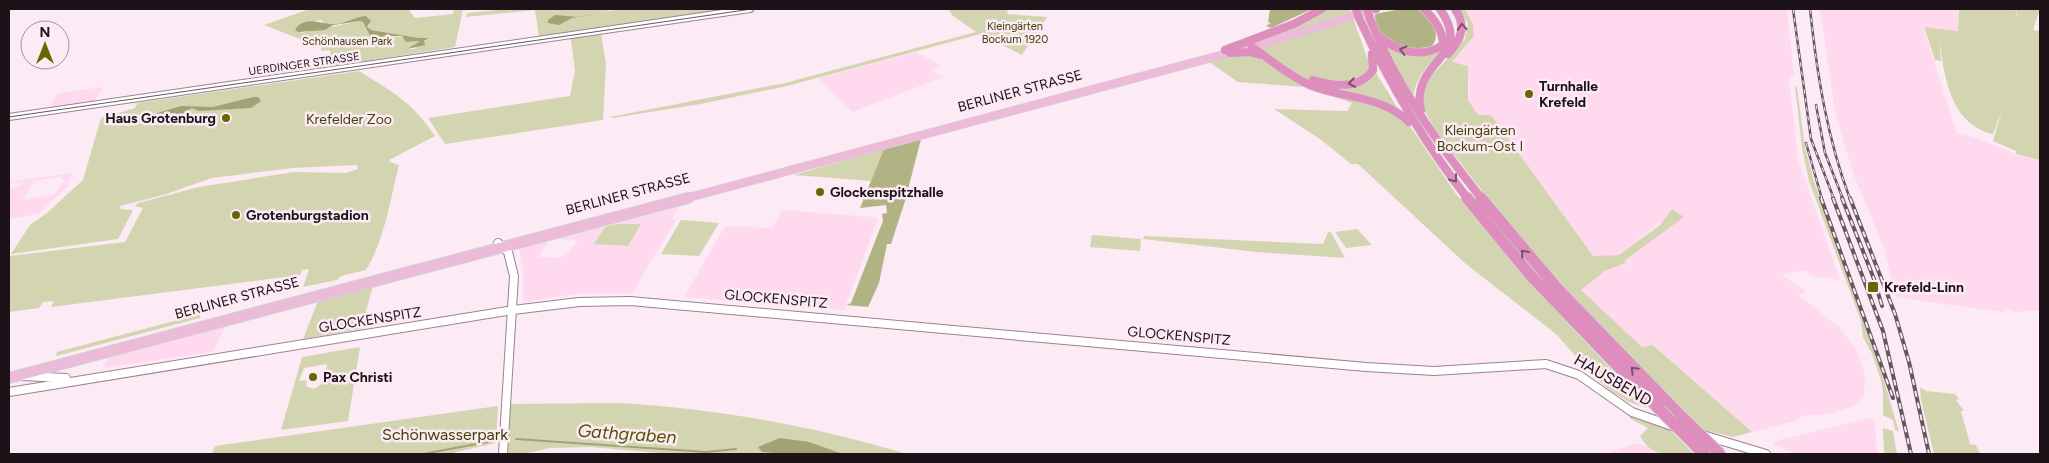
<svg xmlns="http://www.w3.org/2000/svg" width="2049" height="463" font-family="Figtree,sans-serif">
  <rect width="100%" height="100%" fill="#fceaf4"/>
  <!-- built -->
  <path fill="#ffdaef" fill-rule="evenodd" d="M1465,9H1787L1794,74L1789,79L1798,160L1840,280L1810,275L1807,271H1799L1782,275L1806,292L1798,295L1838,326L1857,350L1865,375L1864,396L1854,406L1828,414L1802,416L1798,420L1752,432L1654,345L1642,347L1581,290L1605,271L1626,264L1623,261L1683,217L1666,218L1619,255L1593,256L1491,116L1478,115L1469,103L1468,66L1452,63L1474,36Z
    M1820,9H1958V31L1923,27L1957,134L1973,137L2016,154L2040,160V310L2015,312L2006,308L2004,312L1922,301L1896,296L1884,248L1853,173L1835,111Z
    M916,52L941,66L931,71L944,77L852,112L819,78Z
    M104,87L94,101L48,108L58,93Z
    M72,173L68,186L38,214L9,219V188L20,186L23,182L9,184V182ZM64,176L62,180H65L54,195L23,200L34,181Z
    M679,207L672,219L676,220L632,293L575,294L523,302V268L519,249L549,241L538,257L560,258L567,254L577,241L557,239Z
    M782,210L873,217L878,219L844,310L684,297L725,226L772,228Z
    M226,325L213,352L103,368L109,356Z
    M1866,419L1875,420L1877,454H1796L1774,445L1775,441Z
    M1637,443L1645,445L1657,454H1605Z"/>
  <!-- green -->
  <path fill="#d3d5b0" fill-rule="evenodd" d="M310,9H408L415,18L453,14L455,9H463L455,47L315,69L318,61L331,59L330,50L321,51V47L264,25ZM361,17L370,23L367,29L371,30L419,38H429L414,49H407L420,41L406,42L403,37L387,36L374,40L377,45L374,47L366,43L371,38L363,22L360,21L301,33L302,23L321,20L326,24H336Z
    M508,9H615L589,15L620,9H730L600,28L606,64L603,120L445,144L428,118L570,96L575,71L570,32L539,37L535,10L466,17L467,13Z
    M948,9H1001L1008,11L1007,14L1047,17L1022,55L980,34L787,86L701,104L612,118L610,117L785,83L976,32L952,15Z
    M1325,9H1350L1367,58L1397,107L1456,194L1547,301L1647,408L1629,402L1611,391L1593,376L1556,334L1466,264L1358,164H1351L1320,139L1274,109L1347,111L1352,103L1305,87L1238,82L1209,62L1264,47L1268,34Z
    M1459,9H1465L1473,24L1474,36L1452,62L1468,66V100L1478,115H1491L1593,256L1619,255L1660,225L1672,209L1684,217L1624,261L1626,263L1605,271L1581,290L1642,347L1653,345L1752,432L1733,437L1704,430L1593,319L1519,239L1436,131L1423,108V91L1428,80L1465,39L1468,24Z
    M1959,9H2015L2018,20L2016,9H2040L2033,30L2040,31V160L2016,154V151L1993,141L2002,109L1993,134C1949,124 1944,74 1939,36L1941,61L1935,60L1924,27L1958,31Z
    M1387,47L1444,49C1428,65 1417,74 1413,97Z
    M359,71C394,93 411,101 435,136L389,160L390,162L399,165C390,200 385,239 366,270L341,276L337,280L303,287L309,269L302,270L300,275L51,307L54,301L43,302L39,308L9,312L10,256L125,242L143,208L135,206L138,203L199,187L294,172L346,173L358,169L357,165L293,168L212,178L163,195L120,206L121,209L133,210L118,239L11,254L30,225L47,213L83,180L101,118L135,108L137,103Z
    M1795,86L1797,87L1805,148L1814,182L1872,340L1899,432L1895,430L1893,420L1883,415V392L1881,380L1872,354L1863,337L1861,321L1809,181L1802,147Z
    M884,149L871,181L794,175Z
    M681,220L719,223L699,256L661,254Z
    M616,224H641L628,246L594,244L605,227Z
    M1357,229L1372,245L1346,248L1335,232Z
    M1328,232H1331L1345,258L1257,252L1143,239L1144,236L1323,244Z
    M1092,235L1141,239L1140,251L1090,247Z
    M373,286L361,329L303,339L318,301Z
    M194,313H200V318L56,356L57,352L193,316Z
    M360,347L348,421L281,430L302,357ZM327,364L326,370H331L327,374L325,382L314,389L306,386L307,380L299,381L304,368Z
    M1920,387L1926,391L1955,394L1959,399L1956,400L1964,411H1961L1970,444L1976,445L1980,454H1934L1921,400Z
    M620,403C719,409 813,426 908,454C891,454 859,458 843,454C811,447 792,430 759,447L762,451L785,454H671L591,447L550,448L523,454H508L509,404Z
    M498,406L496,443L448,454H212L215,446Z
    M1631,416L1670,430L1694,454C1670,454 1654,460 1640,436L1648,428L1629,418Z
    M1883,428L1893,431L1897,454H1884Z"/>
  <!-- forest -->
  <path fill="#b1b384" d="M1270,9H1312L1271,28L1266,26L1271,23L1268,22Z
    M1401,9C1407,9 1412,8 1418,10C1431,15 1442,35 1432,46C1409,53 1374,42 1375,14Z
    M921,139L905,201L891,244H887L879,283L868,307L846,305L851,303L883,221L882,214L887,213L886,205L860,208L884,149Z"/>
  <!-- water -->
  <path fill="#a1a375" d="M620,9L572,18L559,25L548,23V20L555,15L579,17Z
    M366,16L371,21L367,27L371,30L419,38H429L424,41L425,45L407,49L420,41L406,42L402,36H387L374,40L377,45L374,47L365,43L371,38L363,22L360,21L333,25L325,30L298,32L295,30C304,14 324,25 335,24C346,23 355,17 366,16Z
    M253,97H258L261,101L251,108L199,111L192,108L182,114L200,116L197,118L191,115L176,117V113C164,112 147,120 141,118L181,106L213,107Z
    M780,438L809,442L843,454H785L762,452L758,447Z"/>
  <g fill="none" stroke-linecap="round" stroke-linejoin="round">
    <!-- stream -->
    <path stroke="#a1a375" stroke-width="2" d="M516,439L706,452L736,449
      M423,454L498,440"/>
    <!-- secondary-far1 casing -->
    <g stroke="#9c8290" stroke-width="8">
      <path id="secondary-far1" d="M9,117L750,9"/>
    </g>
    <!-- secondary casing -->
    <g stroke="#9c8290" stroke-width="10">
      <path id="secondary" d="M498,243L508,252L514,276L503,454
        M22,376L66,378
        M9,392L513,310L579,302L630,301L1366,367L1434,371L1546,364L1579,375L1632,412L1675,427
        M1703,435L1766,454"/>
    </g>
    <!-- primary-far1 casing -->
    <g stroke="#d2d0d1" stroke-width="9">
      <path id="primary-far1" d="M683,199L1259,45L1375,9"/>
    </g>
    <!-- primary casing -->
    <g stroke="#d2d0d1" stroke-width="12">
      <path id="primary" d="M9,378L688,198"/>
    </g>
    <!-- motorway-far1 casing -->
    <g stroke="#d2d0d1" stroke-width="9">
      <path id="motorway-far1" d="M1374,9H1376
        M1359,18C1389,82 1424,143 1468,199
        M1370,19C1396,85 1438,144 1482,199
        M1378,35C1396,52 1422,59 1443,45C1443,30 1434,19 1424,9
        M1252,47C1271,60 1289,76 1310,85C1344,99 1381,95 1409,122
        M1225,50L1294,24L1322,9
        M1230,53L1250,52L1260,55
        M1448,54C1461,40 1467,26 1455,9
        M1313,80C1334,86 1359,90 1373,70L1372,54
        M1421,110C1420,105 1419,99 1420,95C1424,57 1471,53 1440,9"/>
    </g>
    <!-- motorway casing -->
    <g stroke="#d2d0d1" stroke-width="13">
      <path id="motorway" d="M1467,198L1531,276L1660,410
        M1481,198L1557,288L1681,416"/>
    </g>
    <!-- secondary-far1 -->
    <use href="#secondary-far1" stroke="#fff" stroke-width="6"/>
    <!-- secondary -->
    <use href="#secondary" stroke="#fff" stroke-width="8"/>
    <!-- primary-far1 -->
    <use href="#primary-far1" stroke="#ebbbd7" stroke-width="8"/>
    <!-- primary -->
    <use href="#primary" stroke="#ebbbd7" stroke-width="10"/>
    <!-- motorway-far1 -->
    <use href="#motorway-far1" stroke="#dd8ebd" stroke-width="8"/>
    <!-- motorway -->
    <use href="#motorway" stroke="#dd8ebd" stroke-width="11"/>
    <!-- tram -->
    <path stroke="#64585f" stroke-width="1" d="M9,117L752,9"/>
    <!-- rail-far1 casing -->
    <g stroke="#64585f" stroke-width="2.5">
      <path id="rail-far1" d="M1793,9L1811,139L1834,199
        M1810,9C1817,74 1827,138 1850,199
        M1816,105L1825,153L1843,199
        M1806,143L1822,199"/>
    </g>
    <!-- rail casing -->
    <g stroke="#64585f" stroke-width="4">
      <path id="rail" d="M1821,198L1893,398
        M1833,198L1883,331L1911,454
        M1842,198L1874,279L1882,306
        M1850,198L1895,314L1909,362L1929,454"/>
    </g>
    <!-- rail-far1 -->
    <use href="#rail-far1" stroke="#fceaf4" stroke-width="1" stroke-dasharray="4.5" stroke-linecap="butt"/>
    <!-- rail -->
    <use href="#rail" stroke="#fceaf4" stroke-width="2" stroke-dasharray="6" stroke-linecap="butt"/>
    <!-- motorway-bridge-far1 casing -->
    <g stroke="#d2d0d1" stroke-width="9" stroke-linecap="butt">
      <path id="motorway-bridge-far1" d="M1356,9L1359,18
        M1367,9L1370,19"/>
    </g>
    <!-- motorway-bridge casing -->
    <g stroke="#d2d0d1" stroke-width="13" stroke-linecap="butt">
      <path id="motorway-bridge" d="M1660,410L1704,454
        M1681,416L1720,454"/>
    </g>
    <!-- motorway-bridge-far1 -->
    <use href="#motorway-bridge-far1" stroke="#dd8ebd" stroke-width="8"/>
    <!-- motorway-bridge -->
    <use href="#motorway-bridge" stroke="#dd8ebd" stroke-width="11"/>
  </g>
  <!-- one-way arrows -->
  <defs><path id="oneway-chevron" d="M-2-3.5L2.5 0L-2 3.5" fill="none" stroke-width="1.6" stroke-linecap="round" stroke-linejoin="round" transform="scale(1.25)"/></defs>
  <g stroke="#7c506a">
    <use href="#oneway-chevron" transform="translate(1462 27) rotate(-94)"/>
    <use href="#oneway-chevron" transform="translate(1403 50) rotate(-166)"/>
    <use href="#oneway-chevron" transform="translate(1352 83) rotate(170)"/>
    <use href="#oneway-chevron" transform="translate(1454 179) rotate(53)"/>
    <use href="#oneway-chevron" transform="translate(1524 253) rotate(-131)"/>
    <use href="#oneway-chevron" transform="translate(1634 370) rotate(-135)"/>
  </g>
  <!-- markers -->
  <g fill="#676702" stroke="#fceaf4" stroke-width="2">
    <circle cx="1529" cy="94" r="5"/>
    <circle cx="226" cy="118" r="5"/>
    <circle cx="820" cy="192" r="5"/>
    <circle cx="236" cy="215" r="5"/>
    <rect x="1867" y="281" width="12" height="12" rx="2.5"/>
    <circle cx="313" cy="377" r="5"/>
  </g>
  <g text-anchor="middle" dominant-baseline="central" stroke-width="5" stroke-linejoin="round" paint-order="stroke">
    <!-- far-park labels -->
    <g font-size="11" fill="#414207" stroke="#fceaf4">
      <text x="1015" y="26">Kleingärten<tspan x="1015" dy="13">Bockum 1920</tspan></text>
      <text x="347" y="41">Schönhausen Park</text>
    </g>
    <!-- far-street labels -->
    <g font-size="11" fill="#1c1218" stroke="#fceaf4">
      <text transform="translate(304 64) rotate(-8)">UERDINGER STRASSE</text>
    </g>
    <!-- poi labels -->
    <g font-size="14" font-weight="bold" fill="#1c1218" stroke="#fceaf4" text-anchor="start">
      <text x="1539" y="86">Turnhalle<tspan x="1539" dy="16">Krefeld</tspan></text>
      <text x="216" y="118" text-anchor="end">Haus Grotenburg</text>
      <text x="830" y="192">Glockenspitzhalle</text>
      <text x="246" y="215">Grotenburgstadion</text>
      <text x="1884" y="287">Krefeld-Linn</text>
      <text x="323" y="377">Pax Christi</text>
    </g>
    <!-- street labels -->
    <g font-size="14" fill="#1c1218" stroke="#fceaf4">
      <text transform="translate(1020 91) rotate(-15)">BERLINER STRASSE</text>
      <text transform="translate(628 194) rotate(-15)">BERLINER STRASSE</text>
      <text transform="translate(237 298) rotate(-15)">BERLINER STRASSE</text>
      <text transform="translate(776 299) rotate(5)">GLOCKENSPITZ</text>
      <text transform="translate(370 320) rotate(-9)">GLOCKENSPITZ</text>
      <text transform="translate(1179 336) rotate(5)">GLOCKENSPITZ</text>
    </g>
    <!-- park labels -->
    <g font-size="14" fill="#414207" stroke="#fceaf4">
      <text x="349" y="119">Krefelder Zoo</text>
      <text x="1480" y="130">Kleingärten<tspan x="1480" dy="16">Bockum-Ost I</tspan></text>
    </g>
    <!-- near-street labels -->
    <g font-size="16" fill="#1c1218" stroke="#fceaf4">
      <text transform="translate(1613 380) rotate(30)">HAUSBEND</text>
    </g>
    <!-- near-park labels -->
    <g font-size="16" fill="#414207" stroke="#fceaf4">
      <text x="445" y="434">Schönwasserpark</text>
    </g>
    <!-- near-water labels -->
    <g font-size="18" font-style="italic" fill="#525300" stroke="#fceaf4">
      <text transform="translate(627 434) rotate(4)">Gathgraben</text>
    </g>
  </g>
  <!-- border -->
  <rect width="2049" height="463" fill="none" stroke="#1c1218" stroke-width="20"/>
  <!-- north arrow -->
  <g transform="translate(45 45)"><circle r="24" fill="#fceaf4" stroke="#a2949c"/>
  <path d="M0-4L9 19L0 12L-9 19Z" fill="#676702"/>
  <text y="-8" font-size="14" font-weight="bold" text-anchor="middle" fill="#1c1218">N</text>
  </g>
</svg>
